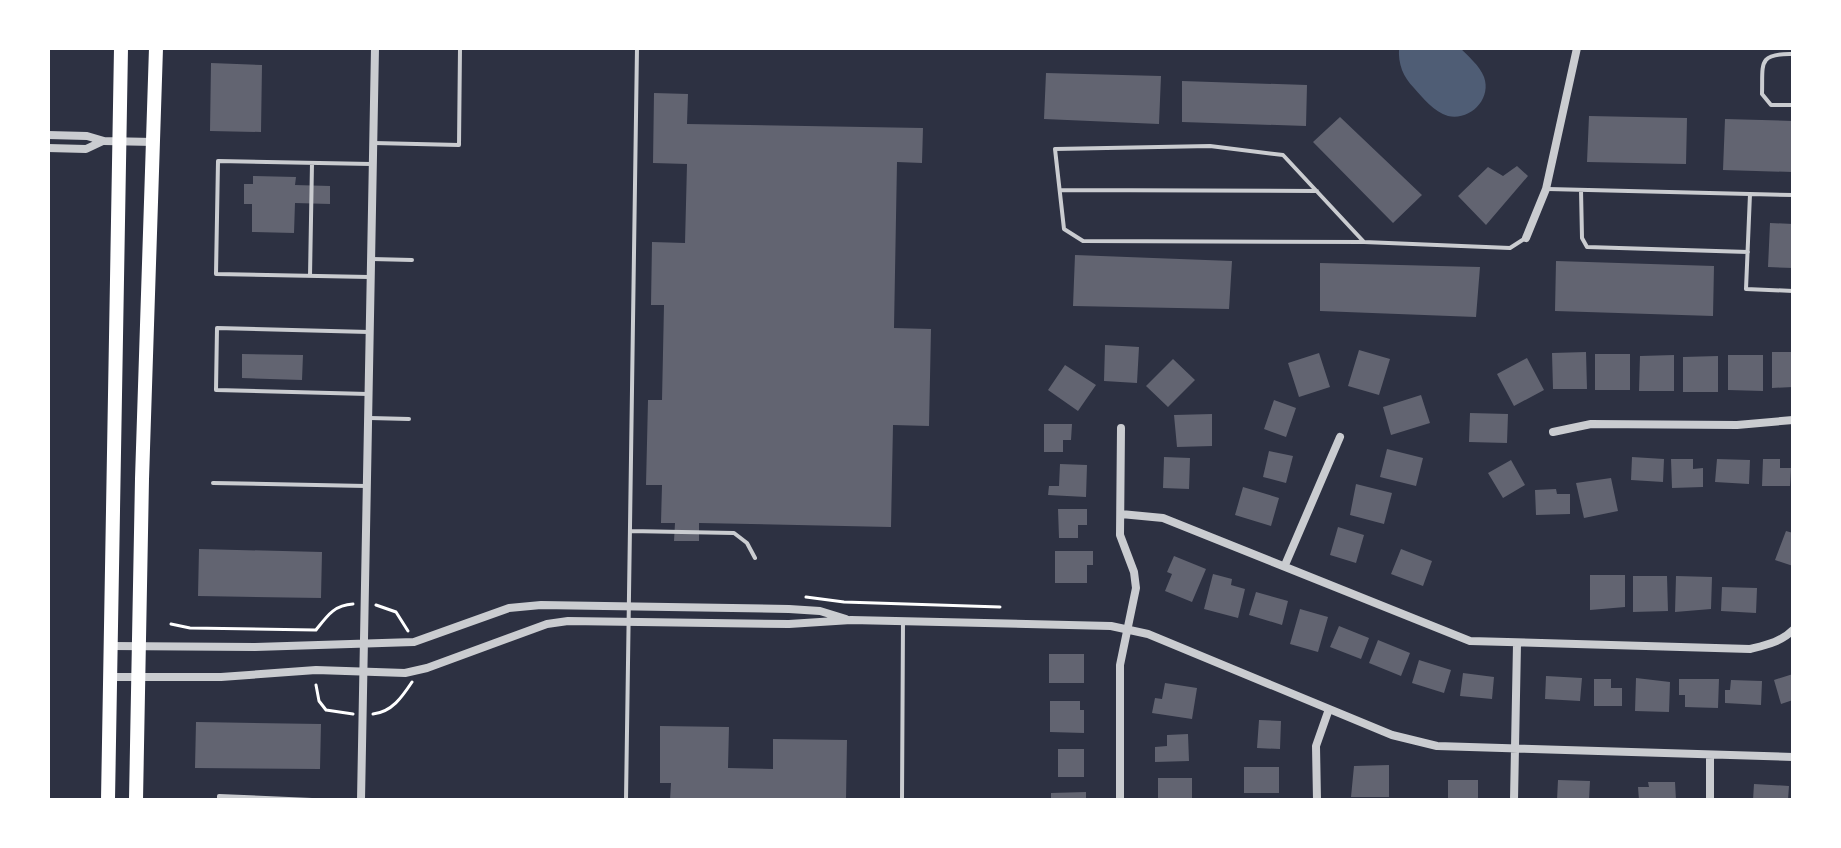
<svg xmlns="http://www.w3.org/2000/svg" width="1841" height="848" font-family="Montserrat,sans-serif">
  <rect width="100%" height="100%" fill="#2d3142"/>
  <!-- water -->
  <path fill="#4f5d75" d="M1399,48H1460C1468,56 1480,66 1484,77C1492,99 1470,121 1448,116C1434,112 1423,98 1414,88C1403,77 1398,64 1399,48Z"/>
  <!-- building -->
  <path fill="#626471" d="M211,63L262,65L261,132L210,131Z
    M1046,73L1161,76L1159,124L1044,119Z
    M1182,81L1307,85L1306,126L1182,122Z
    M654,93L688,94L687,124L923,128L922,163L897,162L894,328L931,329L929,426L893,425L891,527L699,523V541H674L675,523H661L662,485H646L648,400H662L664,305H651L652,242L685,243L687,164L653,163Z
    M1589,116L1687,118L1686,164L1587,162Z
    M1340,117L1422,195L1393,223L1313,142Z
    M1725,119L1793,121V172L1723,170Z
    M1517,166L1528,176L1486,225L1458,196L1488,167L1503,176Z
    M253,176L296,177L295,185L330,186V204L295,203L294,233L252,232V204H244V184H253Z
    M1770,223L1793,224V268L1768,267Z
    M1075,255L1232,261L1229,309L1073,306Z
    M1556,261L1714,266L1713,316L1555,311Z
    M1320,263L1480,267L1476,317L1320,311Z
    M1105,345L1139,347L1137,383L1104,381Z
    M1359,350L1390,359L1379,395L1348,386Z
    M1586,352L1587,389H1553L1552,353Z
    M1772,352H1793V387L1772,388Z
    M1319,353L1330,387L1299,397L1288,363Z
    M242,354L303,355L302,380L242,378Z
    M1595,354H1630V390H1595Z
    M1674,355V391H1639L1640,356Z
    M1728,355H1763V391L1728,390Z
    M1718,356V392H1683V357Z
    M1527,358L1544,390L1514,406L1497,374Z
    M1173,359L1195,380L1168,407L1146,386Z
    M1065,365L1096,385L1078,411L1048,390Z
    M1421,395L1430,423L1391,435L1383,407Z
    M1274,400L1296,408L1286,437L1264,429Z
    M1470,413L1508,414L1507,443L1469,442Z
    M1212,414V446L1177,447L1174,415Z
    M1044,424H1072L1071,440H1063V452H1044Z
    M1387,449L1423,458L1416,486L1380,477Z
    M1269,451L1293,456L1286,483L1263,477Z
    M1164,457L1190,458L1189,489L1163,488Z
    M1632,457L1664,459L1663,482L1631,480Z
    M1671,459H1693V469L1703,468V487L1672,488Z
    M1717,459L1750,460L1749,484L1715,482Z
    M1763,459H1780V468H1791L1790,486H1762Z
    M1511,460L1525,485L1503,498L1488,473Z
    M1060,464L1087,465L1086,497L1048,495L1049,486H1059Z
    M1611,478L1618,511L1584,518L1576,483Z
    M1356,484L1392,493L1384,524L1350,515Z
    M1243,487L1279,498L1271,526L1235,515Z
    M1556,489L1557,494H1570V514L1536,515L1535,490Z
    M1058,509H1087V525H1078V538H1059Z
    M1338,527L1364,535L1356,563L1330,555Z
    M1786,531L1793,533V566L1775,560Z
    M199,549L322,552L321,598L198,596Z
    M1401,549L1432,561L1423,586L1391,574Z
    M1055,551H1093V565H1087V583H1055Z
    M1174,556L1206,569L1192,602L1165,591L1172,574L1167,572Z
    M1213,574L1232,579L1231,585L1245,589L1238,618L1204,609Z
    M1590,575H1625V607L1590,610Z
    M1633,576H1667L1668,611L1633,612Z
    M1676,576L1712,577L1711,609L1675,612Z
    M1722,587L1757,588L1756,613L1721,611Z
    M1256,592L1288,601L1282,625L1249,615Z
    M1300,609L1328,617L1318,652L1290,644Z
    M1339,626L1369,638L1361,659L1330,647Z
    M1378,640L1410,653L1401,676L1369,663Z
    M1049,654H1084V683H1049Z
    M1419,660L1451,670L1444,693L1412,683Z
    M1463,673L1494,677L1492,699L1460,696Z
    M1793,674V700L1781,704L1774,680Z
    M1546,676L1582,678L1580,701L1545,699Z
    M1636,678L1670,682L1669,712L1635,711Z
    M1594,679H1611V688H1622V706H1594Z
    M1679,679H1719L1718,708L1685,707V695H1679Z
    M1731,680L1762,681L1761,705L1725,703V690H1730Z
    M1165,683L1197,688L1192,719L1152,713L1155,698L1162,699Z
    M1050,701H1080V710H1084V733L1050,732Z
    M1259,720L1281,721L1280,749L1257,748Z
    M196,722L321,724L320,769L195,768Z
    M660,726L729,727L728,768L773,769V739L847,740L846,800H670L671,783H660Z
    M1188,734L1189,761L1155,762V747L1167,746V735Z
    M1058,749H1084V777H1058Z
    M1389,765V797H1351L1354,766Z
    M1244,767H1279V793H1244Z
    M1158,778H1192V800H1158Z
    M1448,780H1478V800H1448Z
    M1558,780L1590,781L1589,800H1557Z
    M1648,782H1675L1676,800H1639L1638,787H1649Z
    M1754,784L1789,786L1788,800H1753Z
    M1086,792V800H1051V793Z"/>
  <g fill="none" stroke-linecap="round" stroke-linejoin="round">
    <!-- path -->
    <path stroke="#fff" stroke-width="3" d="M806,597L844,602L1000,607
      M376,605L396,612L408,631
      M171,624L190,628L315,630
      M316,630C327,616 334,605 353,604
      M316,685L319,701L326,710L353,714
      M373,714C392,712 402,697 412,682"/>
    <!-- service -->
    <path stroke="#caccd0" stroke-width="4" d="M1793,54C1757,53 1763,64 1762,94L1771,105H1793
      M374,143L459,145L460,48
      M1548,189L1793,195
      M1060,190L1317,191
      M1581,190L1582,238L1587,247L1748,252
      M1750,194L1746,289L1793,291
      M1364,242L1083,241L1064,229L1055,149L1210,146L1283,155L1364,242L1510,248L1524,239
      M372,259L412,260
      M310,276L312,163
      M369,277L216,274L218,161L371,164
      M368,394L216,390L217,328L369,332
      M370,418L409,419
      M213,483L366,486
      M630,531L734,533L747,543L755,558
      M219,800V796L312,800
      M626,800L637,48
      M902,800L903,622"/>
    <!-- minor -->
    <path stroke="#caccd0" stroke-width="8" d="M48,135L87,136L104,141L154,142
      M48,148L86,149L103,141
      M1526,238L1546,189L1577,48
      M1553,432L1591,424L1737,425L1793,420
      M1121,514L1163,518L1470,641L1750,649C1766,645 1781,642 1793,630
      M1285,565L1340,437
      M111,646L255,647L414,642L509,608L541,605L789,609L820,611L846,619
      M110,677H221L316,670L405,673L427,668L547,624L568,621L789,624L851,620L1111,626L1148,634L1392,735L1437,746L1793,757
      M361,800L375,48
      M1120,800V665L1136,588L1134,572L1120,535L1121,428
      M1317,800L1316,746L1329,709
      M1514,800L1517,644
      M1710,800V756"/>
    <!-- primary -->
    <path stroke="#fff" stroke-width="14" d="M108,800L121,48
      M136,800L142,479L156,48"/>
  </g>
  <!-- border -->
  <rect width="1841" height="848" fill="none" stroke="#ffffff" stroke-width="100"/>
</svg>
